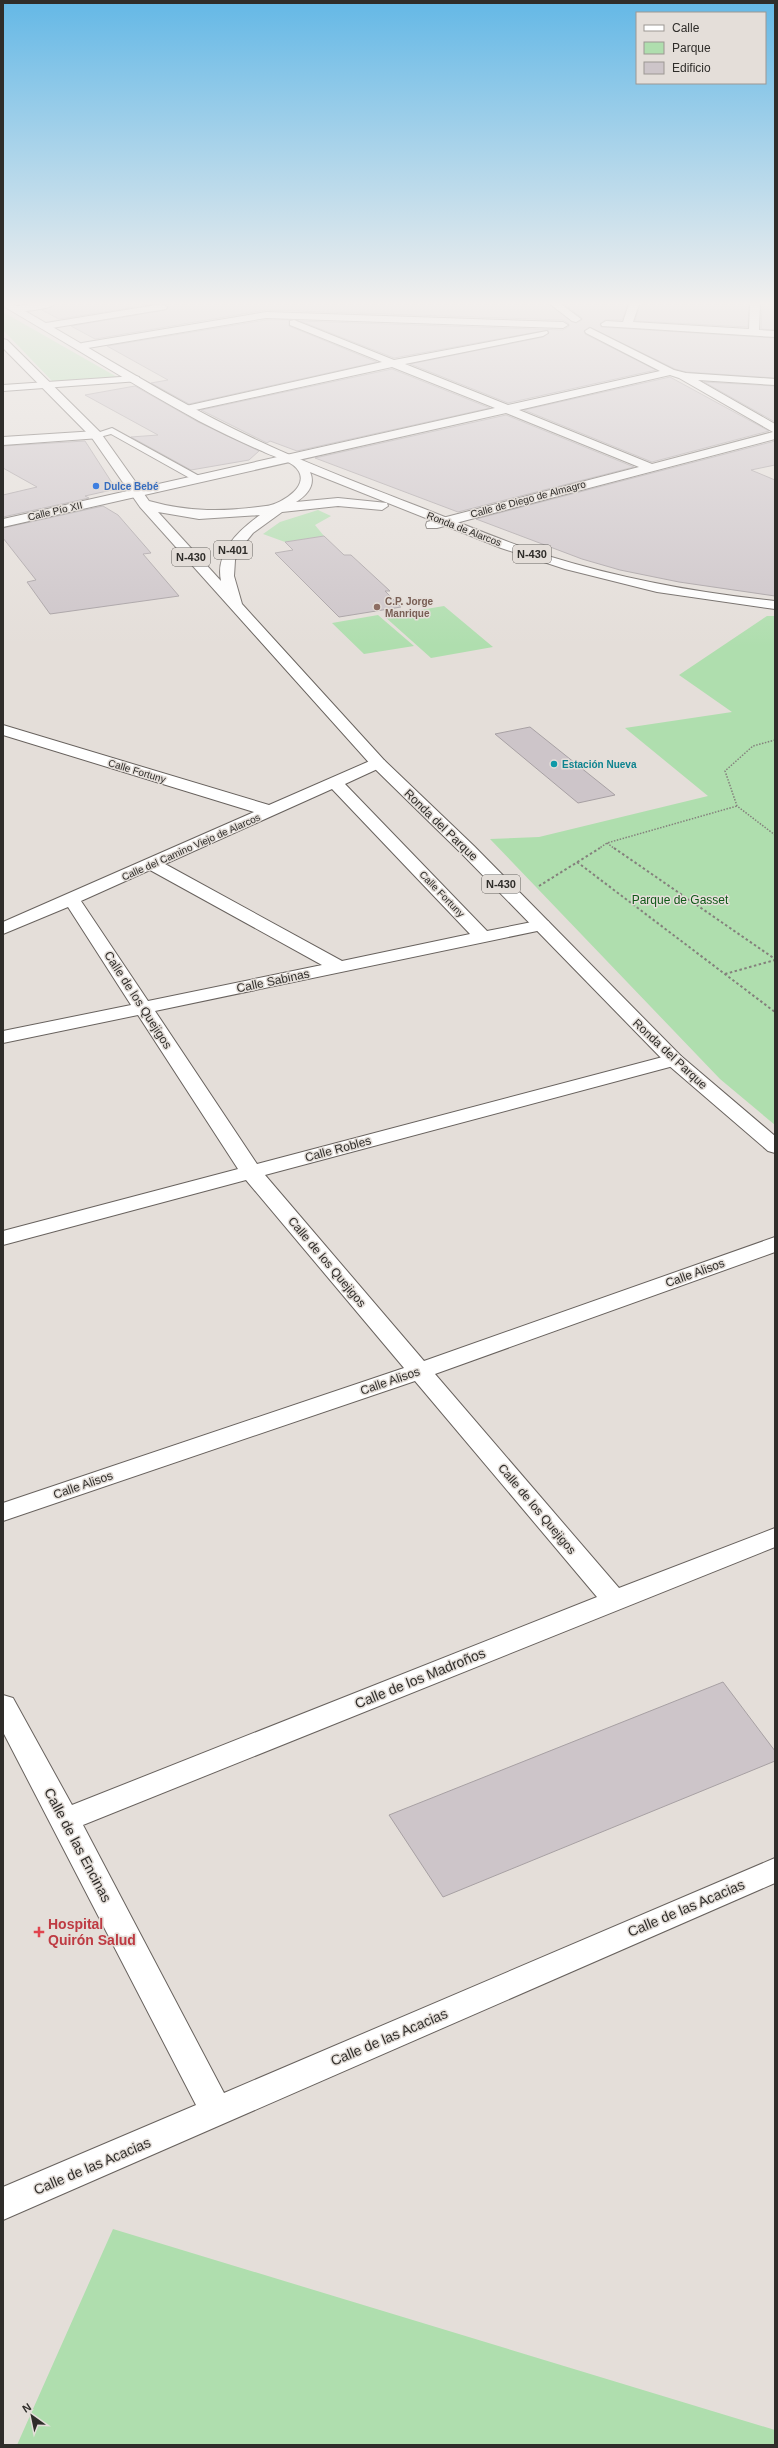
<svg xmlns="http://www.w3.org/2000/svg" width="778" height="2448" font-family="Arial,sans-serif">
  <rect width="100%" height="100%" fill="#e4ded9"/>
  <!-- green -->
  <path fill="#afdeae" d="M3,312L117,377L53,382L3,330Z
    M318,510L331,516L315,525L324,536L285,542L263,534L280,522Z
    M444,606L493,647L431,658L384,616Z
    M378,615L414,646L364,654L332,623Z
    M767,616H775V1125L720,1079L490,839L539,837L708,796L625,728L732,712L679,675Z
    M113,2229L775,2430V2445H17Z"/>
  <!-- building -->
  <path fill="#cdc5c9" stroke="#a7a0a3" d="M56,304H155L59,319L42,310Z
    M164,304H549L576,323L582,320V318L563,304H628L622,320H605L600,324L601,327L775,338V378L686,372L675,369L589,327L584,331L585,334L656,370L508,403L410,364L543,337L549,333L548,330L394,358L300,321L563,330L569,326V324L563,320L266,310L95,339L71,326L166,310L168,307Z
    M640,304H749L748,327L635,321Z
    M762,304H775V330L761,329Z
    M266,320H289V326L377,362L189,404L151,383L168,380L107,346Z
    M392,369L490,408L297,451L270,441L267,443L201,410Z
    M670,377L769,431L652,462L524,410Z
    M704,382L775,386V422Z
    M135,386L198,422L259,451L249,460L191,470L131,437L158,435L85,395Z
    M506,415L634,467L458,512L315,458Z
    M85,441L116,489L85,496L89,498L3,517V495L37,487L3,468V446Z
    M775,441V465L751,470L775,480V596L679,582L620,570L582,559L476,519Z
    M103,506L118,515L151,553L143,554L179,596L50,614L27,582L36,580L3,538V528Z
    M324,536L344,555H351L390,591H385L401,607L339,617L275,553L293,550L285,542Z
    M530,727L615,795L578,803L495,734Z
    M723,1682L775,1751V1761L443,1897L389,1815Z"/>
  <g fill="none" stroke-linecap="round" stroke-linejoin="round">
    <!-- lane casing -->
    <g stroke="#68625e" stroke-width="2">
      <path id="lane" d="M112,428L201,477L203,479L195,481L111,434L96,438L91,435Z"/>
    </g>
    <!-- street casing -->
    <g stroke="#68625e" stroke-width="2">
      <path id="street" d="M32,304H55C51,309 14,314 10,309L11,307Z
        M162,304L167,307L166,309L46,329L41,326L46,323Z
        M550,304H561L581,319L576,322L572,321Z
        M629,304H639L633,322L749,329L750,304H760L759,330L775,331V337L602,326L601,324L606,321L623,322Z
        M266,312L563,322L568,325L563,328L266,318L82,349L77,346L82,343Z
        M294,320L394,360L547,331L548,333L543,336L405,364L508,405L660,371L586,333L585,331L590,328L674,370L686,373L775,379V385L698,380L775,424V439L437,528H427L426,525L427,522L639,467L506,413L3,527V519L495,408L392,367L186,412L182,411L180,409L186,406L382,362L290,325V321ZM670,375L679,378L773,432L652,464L519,410Z
        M135,376L139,377V381L3,391V385Z
        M96,431L100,432L102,435L100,438L3,445V437Z
        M3,725L269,805L372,760H384L386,763L384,766L345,784L487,931L542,920L548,921L551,925L548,929L542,930L155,1011L257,1164L674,1054L681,1056L684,1060L681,1064L265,1175L424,1361L775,1237V1252L435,1374L619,1588L775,1528V1547L83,1825L224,2093L775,1858V1883L3,2220V2187L196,2105L3,1732V1695L13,1698L72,1805L597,1597L415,1381L3,1521V1503L404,1368L246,1180L3,1245V1231L238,1169L138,1015L3,1043V1031L131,1005L68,907L3,934V922L254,812L3,735ZM332,789L470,934L342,961L165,864ZM150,870L322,965L148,1001L81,901Z"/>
    </g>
    <!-- highway casing -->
    <g stroke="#68625e" stroke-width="2">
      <path id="highway" d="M3,304H13C80,342 145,383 214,419C275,451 340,476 404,501C452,519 499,540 548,556C622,579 698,593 775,601V609L657,592L565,569L501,548L310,472C316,485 307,495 296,502L338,498L387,503L388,506L382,510L338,506L282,512L253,533L240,549L235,560L234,576L242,604L384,760L474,846L681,1056L775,1136V1153L768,1151L667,1064L462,854L372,766L140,507L92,438L3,348V339L7,340L100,432L149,501C188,512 225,512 266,506C282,504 316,483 293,465C285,459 271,456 262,451C241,442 220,432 199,421C133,385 69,344 3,306ZM158,512L199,519L260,515C239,530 215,552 221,581Z"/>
    </g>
    <!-- path-far1 -->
    <path stroke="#84807c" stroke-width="1.5" stroke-dasharray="1.5 1.5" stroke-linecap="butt" d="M775,740L753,746L725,771L737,806L775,835
      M607,843L615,849
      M598,849L607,843L737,806"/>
    <!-- path -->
    <path stroke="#84807c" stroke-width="2" stroke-dasharray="2.5 2.5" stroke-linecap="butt" d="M614,848L775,959
      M577,862L775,1012
      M539,886L600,848
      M725,974L775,960"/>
    <!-- lane -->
    <use href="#lane" fill="#fff" fill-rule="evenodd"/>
    <!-- street -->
    <use href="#street" fill="#fff" fill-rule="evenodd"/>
    <!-- highway -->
    <use href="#highway" fill="#fff" fill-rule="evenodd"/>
  </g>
  <!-- sky -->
  <linearGradient id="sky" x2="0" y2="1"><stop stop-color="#64b8e6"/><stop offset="0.47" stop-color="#f3f0ee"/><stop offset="1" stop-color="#f3f0ee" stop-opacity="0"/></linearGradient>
  <rect width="778" height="646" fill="url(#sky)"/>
  <!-- markers -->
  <circle fill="#3f7fe0" stroke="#e4ded9" stroke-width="1.5" cx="96" cy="486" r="4"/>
  <circle fill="#8d6e63" stroke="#e4ded9" stroke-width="1.5" cx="377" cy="607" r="4"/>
  <circle fill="#0f9aa8" stroke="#e4ded9" stroke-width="1.5" cx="554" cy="764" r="4"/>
  <path fill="#e0444e" stroke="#e4ded9" stroke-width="1.5" d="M37 1926h4v4h4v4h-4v4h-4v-4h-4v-4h4z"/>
  <g text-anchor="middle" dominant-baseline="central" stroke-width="3" stroke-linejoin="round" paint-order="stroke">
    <!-- far-shop labels -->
    <g font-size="10" font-weight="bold" fill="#366cbe" stroke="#e4ded9" text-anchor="start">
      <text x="104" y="486">Dulce Bebé</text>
    </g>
    <!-- far-street labels -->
    <g font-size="10" fill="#2f2d2a" stroke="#e4ded9">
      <text transform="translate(528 499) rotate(-15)">Calle de Diego de Almagro</text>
      <text transform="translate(55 511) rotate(-13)">Calle Pío XII</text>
      <text transform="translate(464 529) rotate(21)">Ronda de Alarcos</text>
      <text transform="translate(137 771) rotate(17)">Calle Fortuny</text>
      <text transform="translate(191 847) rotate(-24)">Calle del Camino Viejo de Alarcos</text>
      <text transform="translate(442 894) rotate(46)">Calle Fortuny</text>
    </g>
    <!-- far-education labels -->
    <g font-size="10" font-weight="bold" fill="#785e54" stroke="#e4ded9" text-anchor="start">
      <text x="385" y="601">C.P. Jorge<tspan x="385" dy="12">Manrique</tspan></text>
    </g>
    <!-- far-culture labels -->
    <g font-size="10" font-weight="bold" fill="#0d838f" stroke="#e4ded9" text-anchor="start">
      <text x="562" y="764">Estación Nueva</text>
    </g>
    <!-- shield labels -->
    <g fill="#e4ded9" stroke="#65625e" stroke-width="1">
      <rect x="214" y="541" width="38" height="18" rx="3"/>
      <rect x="513" y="545" width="38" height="18" rx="3"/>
      <rect x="172" y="548" width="38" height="18" rx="3"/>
      <rect x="482" y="875" width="38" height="18" rx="3"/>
    </g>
    <g font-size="11" font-weight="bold" fill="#2f2d2a">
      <text x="233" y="550">N-401</text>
      <text x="532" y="554">N-430</text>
      <text x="191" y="557">N-430</text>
      <text x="501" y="884">N-430</text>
    </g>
    <!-- street labels -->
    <g font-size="12" fill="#2f2d2a" stroke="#e4ded9">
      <text transform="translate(441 825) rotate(44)">Ronda del Parque</text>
      <text transform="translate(273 981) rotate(-12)">Calle Sabinas</text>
      <text transform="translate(138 1000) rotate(57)">Calle de los Quejigos</text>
      <text transform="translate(670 1054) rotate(43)">Ronda del Parque</text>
      <text transform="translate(338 1149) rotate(-15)">Calle Robles</text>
      <text transform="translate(327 1262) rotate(50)">Calle de los Quejigos</text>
      <text transform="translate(695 1273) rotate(-20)">Calle Alisos</text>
      <text transform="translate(390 1381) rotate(-19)">Calle Alisos</text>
      <text transform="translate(83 1485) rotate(-19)">Calle Alisos</text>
      <text transform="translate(537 1509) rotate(50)">Calle de los Quejigos</text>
    </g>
    <!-- park labels -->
    <g font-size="12" fill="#105918" stroke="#e4ded9">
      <text x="680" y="900">Parque de Gasset</text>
    </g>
    <!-- near-street labels -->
    <g font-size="14" fill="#2f2d2a" stroke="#e4ded9">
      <text transform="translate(420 1678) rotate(-22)">Calle de los Madroños</text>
      <text transform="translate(78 1845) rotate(62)">Calle de las Encinas</text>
      <text transform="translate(686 1908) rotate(-23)">Calle de las Acacias</text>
      <text transform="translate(389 2037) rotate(-23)">Calle de las Acacias</text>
      <text transform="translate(92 2166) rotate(-23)">Calle de las Acacias</text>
    </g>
    <!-- near-health labels -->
    <g font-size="14" font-weight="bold" fill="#be3a42" stroke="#e4ded9" text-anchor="start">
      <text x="48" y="1924">Hospital<tspan x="48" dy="16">Quirón Salud</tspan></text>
    </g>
  </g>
  <!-- border -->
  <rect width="778" height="2448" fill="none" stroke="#2f2d2a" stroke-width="8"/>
  <!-- legend -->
  <rect x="636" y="12" width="130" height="72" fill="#e4ded9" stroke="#9c9793"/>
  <rect x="644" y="25" width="20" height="6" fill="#ffffff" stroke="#9c9793"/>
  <text x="672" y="32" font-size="12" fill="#2f2d2a">Calle</text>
  <rect x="644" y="42" width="20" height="12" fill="#afdeae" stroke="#9c9793"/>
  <text x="672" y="52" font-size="12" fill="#2f2d2a">Parque</text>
  <rect x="644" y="62" width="20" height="12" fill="#cdc5c9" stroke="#9c9793"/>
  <text x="672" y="72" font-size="12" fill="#2f2d2a">Edificio</text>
  <!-- north arrow -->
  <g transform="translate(32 2416) rotate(327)" stroke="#e4ded9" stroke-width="3" paint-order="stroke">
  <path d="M0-3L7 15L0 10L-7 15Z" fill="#2f2d2a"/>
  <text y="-6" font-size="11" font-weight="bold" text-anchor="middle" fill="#2f2d2a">N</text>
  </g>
</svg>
